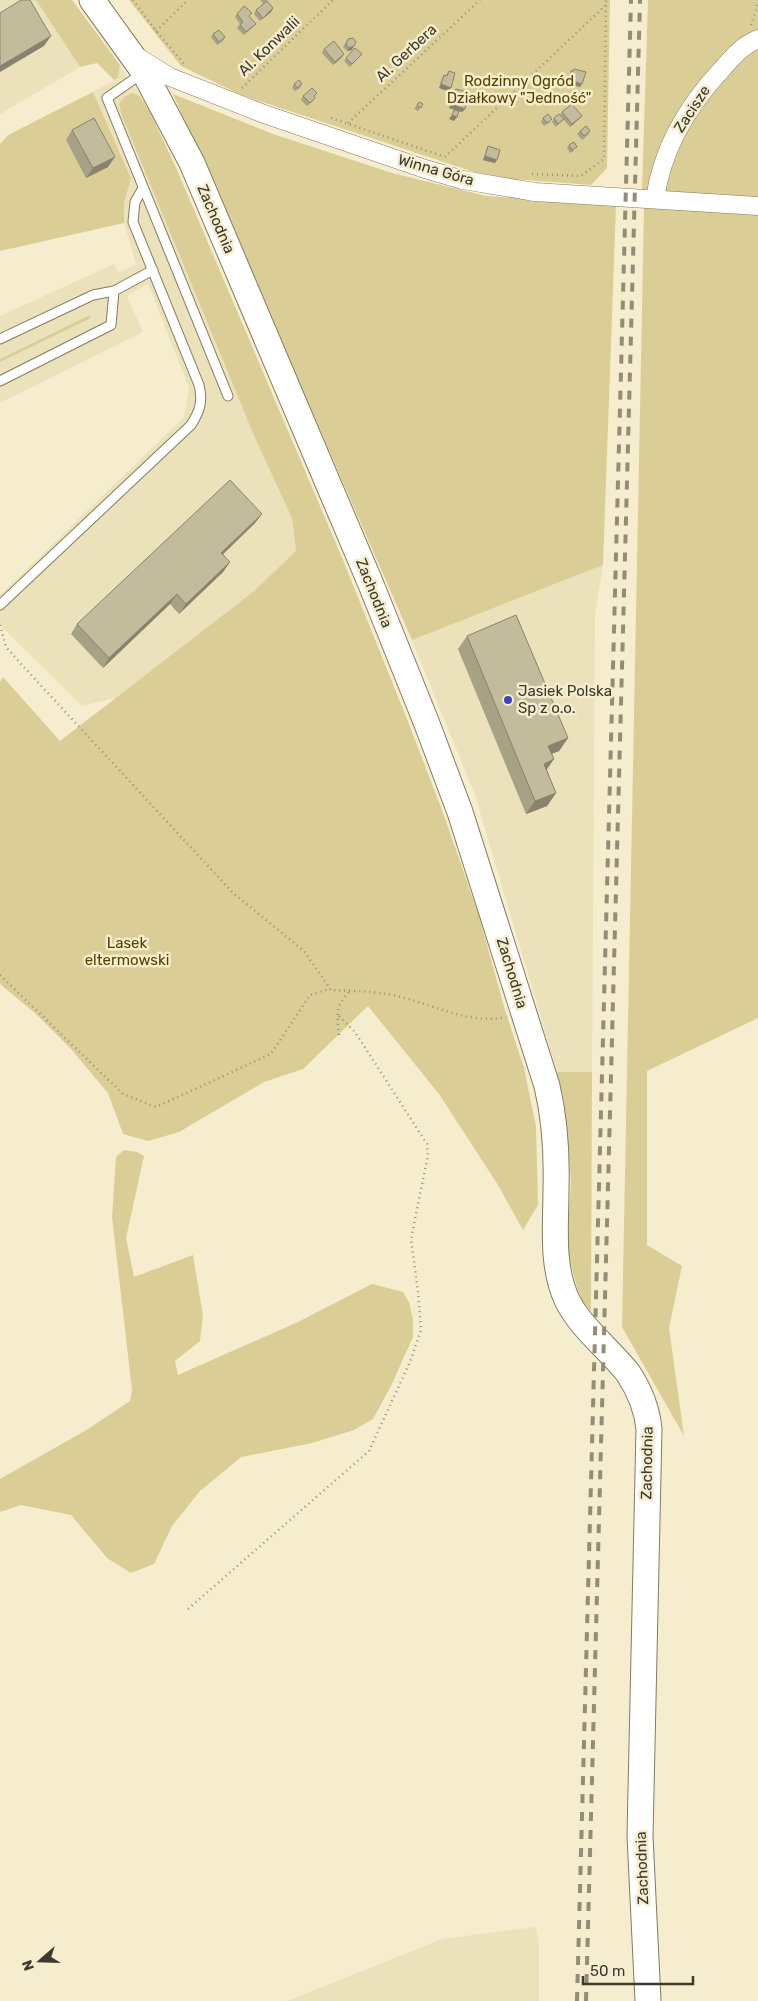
<svg xmlns="http://www.w3.org/2000/svg" width="758" height="2001" font-family="Rubik,sans-serif">
  <rect width="100%" height="100%" fill="#f5edce"/>
  <!-- built -->
  <path fill="#ebe1ba" d="M0,0H36L80,67L0,114Z
    M120,65L140,96L132,93L122,116L255,438L292,518L296,551L253,592L119,697L82,706L0,625V595L184,417L189,388L148,284L127,296L143,332L0,403V316L114,264L119,273L136,264L124,223V203L131,177L93,92L118,78Z
    M603,565L595,615L592,1072H557L475,795L412,640Z
    M536,1927L539,1944V2001H287L442,1939Z"/>
  <!-- green -->
  <path fill="#dbcd96" d="M36,0H72L120,65L118,78L114,80L97,63L80,67Z
    M129,0H610L607,168L591,185L489,177L241,95L181,66Z
    M648,0H758V35L700,87L651,191L642,190Z
    M758,42V199L665,194L662,189L678,136L706,91Z
    M93,92L131,178L124,203V223L0,251V144L8,135Z
    M132,93L140,96L150,112L177,170L343,560L407,719L442,810L479,916L505,1010L524,1068L536,1127L538,1205L523,1230L498,1185L439,1094L368,1006L303,1069L264,1082L179,1132L148,1141L123,1134L108,1093L71,1049L36,1014L0,984V682L3,677L60,741L253,592L296,551L292,518L255,438L122,116L119,104L124,97Z
    M173,94L273,134L392,173L486,196L616,205L603,565L412,640Z
    M644,207L758,213V1018L647,1071V1245L682,1266L669,1328L684,1436L622,1327Z
    M90,315L91,318L0,362V359Z
    M557,1072H592L591,1311L582,1301L577,1287L567,1249L571,1181L564,1100Z
    M124,1150L137,1152L144,1156L126,1238L134,1277L193,1255L203,1316L200,1341L175,1361L178,1375L298,1322L372,1284L403,1292L409,1302L413,1319V1337L391,1386L373,1419L354,1430L312,1443L241,1457L200,1491L172,1526L154,1564L131,1573L107,1558L71,1515L21,1505L0,1512V1479L88,1429L130,1401L132,1390L112,1217L116,1157Z"/>
  <g fill="none" stroke-linecap="round" stroke-linejoin="round">
    <!-- lane casing -->
    <g stroke="#837c5f" stroke-width="11">
      <path id="lane" d="M144,72L107,98L228,396
        M0,339L93,295L114,291
        M0,381L111,325L114,291L153,270
        M0,605L191,425C200,411 203,401 199,385L133,222L135,202L143,188"/>
    </g>
    <!-- street casing -->
    <g stroke="#837c5f" stroke-width="19">
      <path id="street" d="M136,56L170,77L264,114L425,169L463,180L535,192L758,206
        M655,199C662,149 689,104 723,68C736,54 740,47 758,39"/>
    </g>
    <!-- secondary casing -->
    <g stroke="#837c5f" stroke-width="27">
      <path id="secondary" d="M92,0L144,72L192,163L370,582L427,724L460,812L547,1086C555,1120 557,1153 556,1188C556,1226 551,1265 567,1300C580,1327 610,1350 628,1373C640,1391 647,1408 649,1429L640,1836L648,2001"/>
    </g>
    <!-- path -->
    <path stroke="#95907b" stroke-width="2.5" stroke-dasharray="1 4" stroke-linecap="butt" d="M133,0L156,31L185,65
      M751,25L758,3
      M156,31L188,0
      M242,88L333,0
      M331,118L442,156
      M348,123L480,0
      M445,157L606,5
      M532,174L581,176L604,159L606,0
      M0,625L6,647L22,665L233,893L304,951L331,990C352,991 375,991 397,996C434,1004 467,1025 506,1017
      M0,975L123,1094L156,1107L271,1054L310,995L329,989
      M339,1035C337,1015 335,1006 350,991
      M188,1609L369,1451L410,1362L421,1330L418,1292L411,1239L428,1155L427,1144L355,1032L337,1014"/>
    <!-- lane -->
    <use href="#lane" stroke="#fff" stroke-width="9"/>
    <!-- street -->
    <use href="#street" stroke="#fff" stroke-width="18"/>
    <!-- secondary -->
    <use href="#secondary" stroke="#fff" stroke-width="25"/>
    <!-- rail -->
    <path stroke="#938d78" stroke-width="4" stroke-dasharray="9 9" stroke-linecap="butt" d="M577,2001L631,0
      M586,2001L640,0"/>
  </g>
  <!-- wall -->
  <path fill="#a7a186" d="M260,0H267L264,4Z
    M273,8L271,12L260,21L254,14L256,10Z
    M237,14L249,17L256,24L253,27L244,35L237,28L240,24L235,17Z
    M213,34L225,37L223,41L217,45L211,37Z
    M348,39L352,50L347,51L343,47Z
    M324,49L344,54L342,57L333,65L322,53Z
    M362,54L350,67L344,61L346,58Z
    M574,69L580,87L566,83L569,74Z
    M449,71L448,91L439,88L442,78L444,75H446Z
    M294,84H302L300,88L295,91L292,88Z
    M456,89L461,98L465,109L462,112L449,108L453,92Z
    M303,96L314,97L313,101L307,106L301,100Z
    M419,102L423,104L418,111L414,109Z
    M562,112L579,119L570,127L563,119L556,127L552,122L554,118L560,115Z
    M543,118L550,122L544,126L541,122Z
    M72,130L108,167L86,178L66,140Z
    M580,131H590L588,135L582,140L577,134Z
    M569,145L574,151L570,153L567,148Z
    M488,146L495,163L483,160L486,150Z
    M262,514L255,523L223,554L230,562L223,572L179,614L170,604L103,668L71,634L77,624Z
    M467,636L568,738L559,751L551,754L547,770L556,793L547,806L526,814L458,649Z"/>
  <!-- shaded-wall -->
  <path fill="#88836d" d="M273,8L271,12L260,21Z
    M51,36L44,46L0,72V66Z
    M354,46L352,50L347,51L349,48Z
    M344,54L342,57L333,65L335,62Z
    M569,80L582,84L580,87L566,83Z
    M441,84L451,88L448,91L439,88Z
    M451,104L465,109L462,112L449,108Z
    M452,115L457,117L454,121L449,119Z
    M582,116L579,119L570,127L572,124Z
    M485,156L497,160L495,163L483,160Z
    M115,157L108,167L86,178L93,168Z
    M262,514L255,523L214,563L221,553Z
    M230,562L223,572L179,614L186,604Z
    M177,594L170,604L103,668L109,658Z
    M568,738L559,751L539,759L548,746Z
    M554,759L545,772L544,764Z
    M556,793L547,806L526,814L535,801Z"/>
  <!-- building -->
  <path fill="#c2bb9c" stroke="#88836d" d="M21,0H30L51,36L0,66V13Z
    M267,1L273,8L263,18L256,10Z
    M244,6L252,13L249,16L256,24L246,32L240,25L243,22L237,14Z
    M219,30L225,37L219,42L213,34Z
    M353,38L356,42L354,46L349,48L346,44L348,39Z
    M334,41L344,54L335,62L324,49Z
    M355,48L362,54L352,64L346,58Z
    M574,69L586,72L582,84L569,80L571,71H573Z
    M449,71L455,73L451,88L441,84L444,75L447,76Z
    M299,80L302,84L297,88L294,84Z
    M312,88L317,93L314,96L315,98L310,103L303,96Z
    M456,89L464,91L461,98L467,100L465,109L451,104Z
    M419,102L423,104L421,108L417,105Z
    M572,104L582,116L572,124L562,112Z
    M454,110L459,111L457,117L452,115Z
    M548,114L552,119L547,123L543,118Z
    M559,114L564,119L558,124L554,118Z
    M94,118L115,157L93,168L72,130Z
    M586,126L590,131L584,136L580,131Z
    M574,142L577,147L572,150L569,145Z
    M488,146L500,150L497,160L485,156Z
    M230,480L262,514L221,553L230,562L186,604L177,594L109,658L77,624Z
    M516,615L568,738L548,746L554,759L544,764L556,793L535,801L467,636Z"/>
  <!-- markers -->
  <circle fill="#4044b9" stroke="#f5edce" stroke-width="2" cx="508" cy="700" r="5"/>
  <g text-anchor="middle" dominant-baseline="central" stroke-width="5" stroke-linejoin="round" paint-order="stroke">
    <!-- street labels -->
    <g font-size="15" fill="#3c392d" stroke="#f5edce">
      <text transform="translate(269 46) rotate(-44)">Al. Konwalii</text>
      <text transform="translate(406 53) rotate(-43)">Al. Gerbera</text>
      <text transform="translate(692 109) rotate(-57)">Zacisze</text>
      <text transform="translate(436 170) rotate(16)">Winna Góra</text>
      <text transform="translate(216 219) rotate(67)">Zachodnia</text>
      <text transform="translate(374 593) rotate(68)">Zachodnia</text>
      <text transform="translate(512 973) rotate(73)">Zachodnia</text>
      <text transform="translate(647 1463) rotate(-89)">Zachodnia</text>
      <text transform="translate(642 1868) rotate(-92)">Zachodnia</text>
    </g>
    <!-- park labels -->
    <g font-size="15" fill="#534400" stroke="#f5edce">
      <text x="519" y="81">Rodzinny Ogród<tspan x="519" dy="17">Działkowy "Jedność"</tspan></text>
      <text x="127" y="943">Lasek<tspan x="127" dy="17">eltermowski</tspan></text>
    </g>
    <!-- poi labels -->
    <g font-size="15" fill="#3c392d" stroke="#f5edce" text-anchor="start">
      <text x="518" y="691">Jasiek Polska<tspan x="518" dy="17">Sp z o.o.</tspan></text>
    </g>
  </g>
  <!-- north arrow -->
  <g transform="translate(40 1961) rotate(250)" stroke="#f5edce" stroke-width="4" paint-order="stroke">
  <path d="M0-4L9 19L0 12L-9 19Z" fill="#3c392d"/>
  <text y="-8" font-size="14" font-weight="bold" text-anchor="middle" fill="#3c392d">N</text>
  </g>
  <!-- scale -->
  <path d="M583 1976v8h110v-8" fill="none" stroke="#3c392d" stroke-width="2.5"/>
  <text x="590" y="1976" font-size="15" fill="#3c392d" stroke="#f5edce" stroke-width="4" paint-order="stroke">50 m</text>
</svg>
